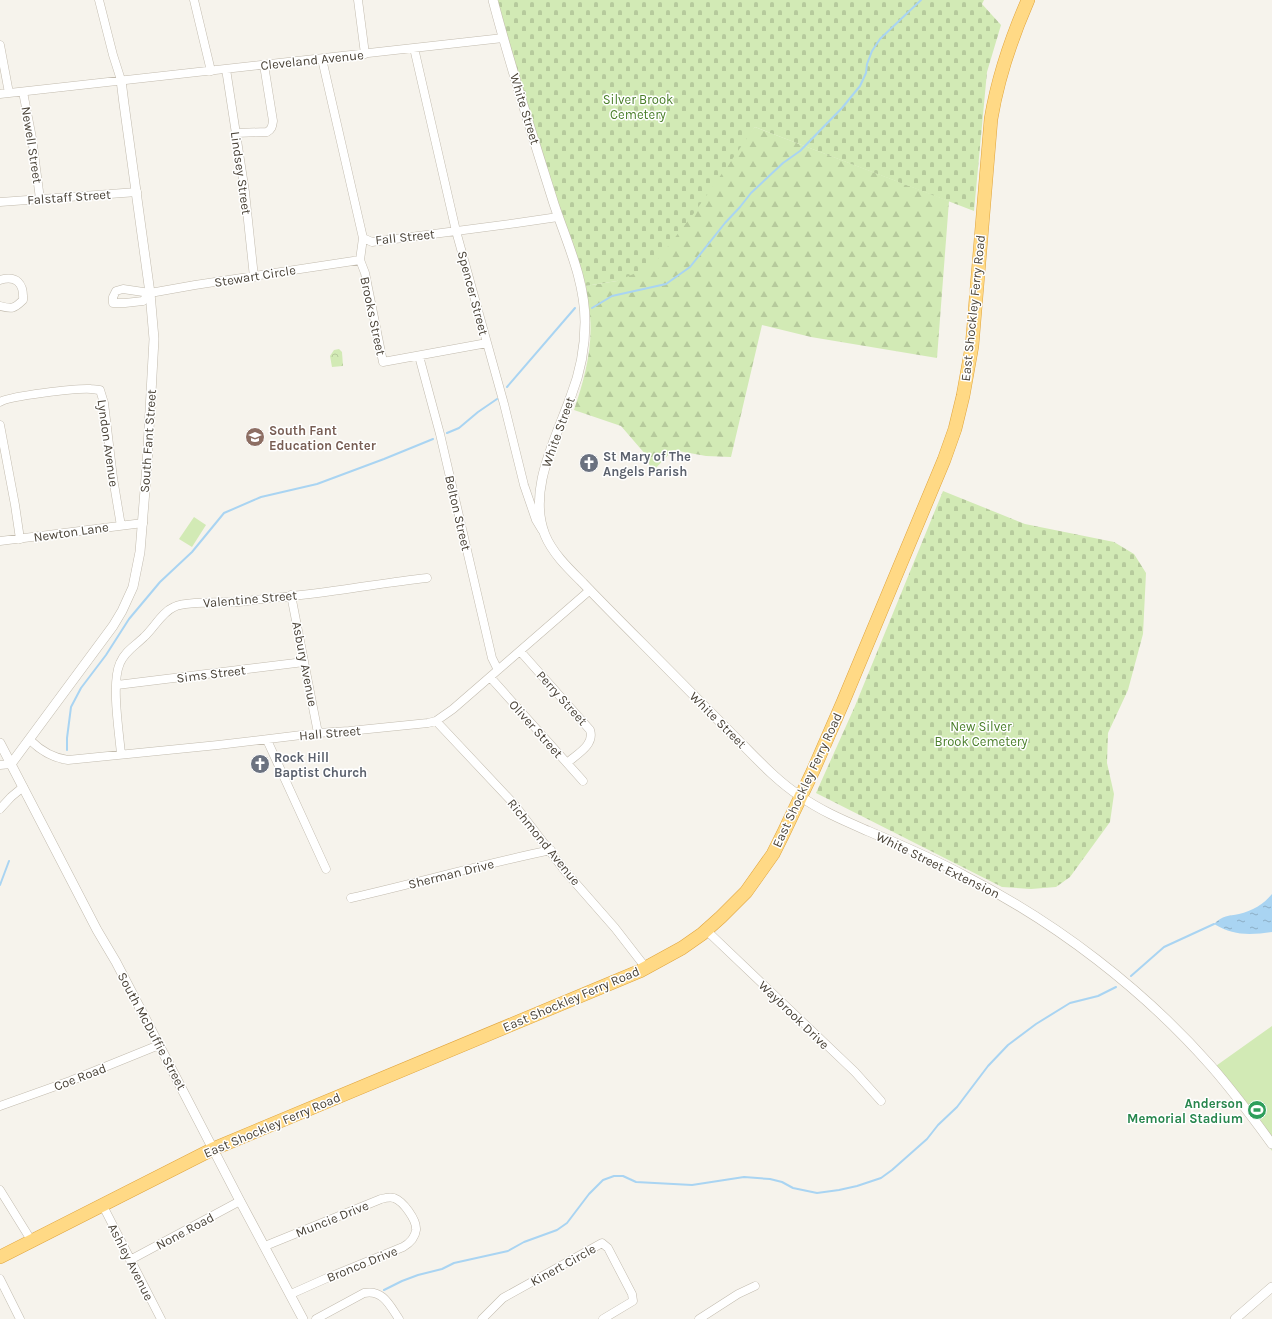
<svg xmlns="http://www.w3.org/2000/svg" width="1272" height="1319" font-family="Karla,sans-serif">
  <defs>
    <pattern id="forest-firs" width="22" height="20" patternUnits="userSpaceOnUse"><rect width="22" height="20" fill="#d2eab5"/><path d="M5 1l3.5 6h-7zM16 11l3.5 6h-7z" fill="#b6ca9c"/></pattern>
    <pattern id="cemetery-stones" width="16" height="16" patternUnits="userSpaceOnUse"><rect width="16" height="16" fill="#d2eab5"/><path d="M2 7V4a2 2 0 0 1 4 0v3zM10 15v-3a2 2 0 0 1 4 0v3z" fill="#b6ca9c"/></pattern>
    <pattern id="park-crowns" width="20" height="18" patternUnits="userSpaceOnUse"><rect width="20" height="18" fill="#d2eab5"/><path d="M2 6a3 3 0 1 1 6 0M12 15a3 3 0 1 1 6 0" fill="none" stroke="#b6ca9c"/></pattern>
    <pattern id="water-ripples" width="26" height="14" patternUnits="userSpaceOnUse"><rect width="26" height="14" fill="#a9d4f2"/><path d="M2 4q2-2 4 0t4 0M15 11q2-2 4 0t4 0" fill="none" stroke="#8caec5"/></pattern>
  </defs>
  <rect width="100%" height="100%" fill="#f6f3ec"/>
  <!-- forest -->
  <path fill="url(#forest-firs)" d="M755,127L949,201L937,358L811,337L762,325L731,457L706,456L673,450L652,472L646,455L621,426L574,410C584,381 593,348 590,316C589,306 586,296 585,286L617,281Z"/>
  <!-- cemetery -->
  <path fill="url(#cemetery-stones)" d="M497,0H984L982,4L1001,25L987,72L974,211L755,127L694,213L659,258L643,270L617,281L585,286L528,115Z
    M943,491L1025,524L1114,542L1134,554L1146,573L1143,634L1128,690L1108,733L1107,763L1114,794L1110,822L1070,877L1056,887L1031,889L1002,887L816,793L855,706Z"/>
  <!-- park -->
  <path fill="url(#park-crowns)" d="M339,349L342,352L343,366L332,367L330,356L334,350Z"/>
  <!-- garden -->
  <path fill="#d2eab5" d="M194,517L206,525L192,547L179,539Z
    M1272,1026V1151L1213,1068Z"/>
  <!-- water -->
  <path fill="url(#water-ripples)" d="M1272,894V932C1250,935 1234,936 1214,924C1223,915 1228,916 1239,914C1252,911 1264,904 1272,894Z"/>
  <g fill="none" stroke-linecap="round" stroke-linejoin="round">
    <!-- stream -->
    <path stroke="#a9d4f2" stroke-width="2" d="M592,308L612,296L666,284L690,267L725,223L740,207L751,193L783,163L800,151L842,108L860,86L866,73L867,64L872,51L880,39L921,0
      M507,387L575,308
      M447,433L459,428L478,412L497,399
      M67,750V738L71,707L81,688L106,655L129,619L160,582L192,552L224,513L261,497L317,484L384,459L433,439
      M0,885L9,861
      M1131,976L1164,947L1214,924
      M384,1290L402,1281L418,1275L442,1269L454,1263L508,1251L524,1242L557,1230L567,1223L589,1194L603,1180L614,1176H623L636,1182L692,1185L744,1177L770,1179L782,1182L793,1188L817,1193L839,1190L857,1186L881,1178L892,1170L927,1139L938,1125L957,1107L988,1066L1008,1045L1036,1024L1070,1003L1098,996L1116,987"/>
    <!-- minor casing -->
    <g stroke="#c2bbae" stroke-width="9">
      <path id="minor" d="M99,0L113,55L121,80
        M194,0L211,71
        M358,0L365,54
        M0,45L9,93
        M414,48L456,231L504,404L524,485L536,520L542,530
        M322,59L363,238L372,242L517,223L558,217
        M226,69L245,192L254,277
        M23,92L32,138L40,199
        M0,94L503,38
        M235,133L267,132C272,129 272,127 273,121L264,65
        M0,202L137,192
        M363,238L360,260L365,273L383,362L487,343
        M0,280C17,275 24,284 23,300C14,309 12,309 0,306
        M150,293L143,301L125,303H113V297L116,291L123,289L150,293L195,285L360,260
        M419,356L440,434L492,658L498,670
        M0,402C9,396 77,388 91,389C94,389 97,390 100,390L104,403L113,478L121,526
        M0,425L15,505L20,539
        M0,541L143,523
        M291,595L318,733
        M520,651L590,730C595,745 577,754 567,763
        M490,677L583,781
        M117,685L304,662
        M436,721L514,804L565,871L615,928L646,968
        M30,740C41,751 53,758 68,760L218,745L318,733L349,731L428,723L436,721L453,709L590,590
        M267,740L326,869
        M121,754C119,731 111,683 120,663C125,651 135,646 144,637C154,628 162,612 174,607C187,601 221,603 237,602C271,598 306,595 340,590C369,586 398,581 427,578
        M0,765L11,764
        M0,809L11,797L23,787
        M351,898C417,883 483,864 551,850
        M706,930L855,1072L881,1101
        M0,1106L70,1081L159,1045
        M0,1190L31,1240
        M102,1204L161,1319
        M265,1246L381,1199C385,1198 390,1197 394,1198C403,1201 417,1220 416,1230C415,1238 410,1243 403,1247L327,1278L291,1294
        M130,1260L240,1201
        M0,1279L20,1319
        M316,1319L364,1293C383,1289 390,1306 399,1319
        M482,1319L503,1298L602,1243L608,1248L632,1294L633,1301L603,1319
        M699,1319L738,1294L755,1286"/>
    </g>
    <!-- tertiary casing -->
    <g stroke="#c2bbae" stroke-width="10">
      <path id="tertiary" d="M493,0C511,69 533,137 554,204C567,243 585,280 585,322C585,347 580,373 571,396C556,439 527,490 545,535C553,554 569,569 583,583C602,603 622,623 642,643C674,675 706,708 738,740C758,760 777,781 800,796C821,811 845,821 868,831C901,845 934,859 965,876C1057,923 1143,989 1211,1066C1233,1091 1253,1118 1272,1144
        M0,743L97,930L116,962L240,1201L303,1319
        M11,764L113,626L122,611L133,587L140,552L147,465L154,339L150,293L124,104L121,80
        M1235,1319L1272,1287"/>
    </g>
    <!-- trunk casing -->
    <g stroke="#e0a43c" stroke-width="14">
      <path id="trunk" d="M0,1257L213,1149L640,971L682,948L702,934L721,917L746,892L773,854L783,834L813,771L843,702L944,460L955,429L963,396L972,346L991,119C998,77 1011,39 1028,0"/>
    </g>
    <!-- minor -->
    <use href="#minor" stroke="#fff" stroke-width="8"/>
    <!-- tertiary -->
    <use href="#tertiary" stroke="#fff" stroke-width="9"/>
    <!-- trunk -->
    <use href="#trunk" stroke="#ffd985" stroke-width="13"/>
  </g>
  <!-- icons -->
  <defs>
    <g id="school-disc" transform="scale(1)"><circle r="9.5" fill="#8d6e63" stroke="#fff"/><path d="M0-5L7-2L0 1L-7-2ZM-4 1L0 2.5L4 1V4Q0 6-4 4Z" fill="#fff"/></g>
    <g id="church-disc" transform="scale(1)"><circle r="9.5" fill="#6b7280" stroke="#fff"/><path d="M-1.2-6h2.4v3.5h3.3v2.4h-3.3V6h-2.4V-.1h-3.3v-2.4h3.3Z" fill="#fff"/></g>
    <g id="stadium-disc" transform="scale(1)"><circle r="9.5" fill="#2e9e5b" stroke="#fff"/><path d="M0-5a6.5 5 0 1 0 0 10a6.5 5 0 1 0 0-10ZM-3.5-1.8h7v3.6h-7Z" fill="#fff"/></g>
  </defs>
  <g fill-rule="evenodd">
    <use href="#school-disc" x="255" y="437"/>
    <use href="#church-disc" x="589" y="463"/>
    <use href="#church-disc" x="260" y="764"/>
    <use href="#stadium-disc" x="1257" y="1110"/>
  </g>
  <g text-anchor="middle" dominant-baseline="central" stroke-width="3" stroke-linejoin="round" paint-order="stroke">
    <!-- street labels -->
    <g font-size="13" fill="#4b4439" stroke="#fff">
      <text transform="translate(312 60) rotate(-6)">Cleveland Avenue</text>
      <text transform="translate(525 109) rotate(73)">White Street</text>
      <text transform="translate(32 145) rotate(81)">Newell Street</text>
      <text transform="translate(241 173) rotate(82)">Lindsey Street</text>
      <text transform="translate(69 197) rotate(-4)">Falstaff Street</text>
      <text transform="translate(405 237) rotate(-6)">Fall Street</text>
      <text transform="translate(255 276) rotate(-9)">Stewart Circle</text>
      <text transform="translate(473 293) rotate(75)">Spencer Street</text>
      <text transform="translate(973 308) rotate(-84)">East Shockley Ferry Road</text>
      <text transform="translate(373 316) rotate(78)">Brooks Street</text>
      <text transform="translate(558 432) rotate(-70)">White Street</text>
      <text transform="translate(148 441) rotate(-86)">South Fant Street</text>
      <text transform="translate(108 443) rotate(82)">Lyndon Avenue</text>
      <text transform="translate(458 513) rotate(77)">Belton Street</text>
      <text transform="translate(71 532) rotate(-8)">Newton Lane</text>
      <text transform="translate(250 599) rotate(-5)">Valentine Street</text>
      <text transform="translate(305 664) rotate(79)">Asbury Avenue</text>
      <text transform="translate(211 674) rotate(-7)">Sims Street</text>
      <text transform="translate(562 698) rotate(48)">Perry Street</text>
      <text transform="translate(718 720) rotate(45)">White Street</text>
      <text transform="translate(536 729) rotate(48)">Oliver Street</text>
      <text transform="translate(330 733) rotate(-5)">Hall Street</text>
      <text transform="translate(807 780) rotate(-65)">East Shockley Ferry Road</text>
      <text transform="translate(544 842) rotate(51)">Richmond Avenue</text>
      <text transform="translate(938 865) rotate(26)">White Street Extension</text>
      <text transform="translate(451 874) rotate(-14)">Sherman Drive</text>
      <text transform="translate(571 999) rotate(-23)">East Shockley Ferry Road</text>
      <text transform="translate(794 1015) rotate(44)">Waybrook Drive</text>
      <text transform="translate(152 1031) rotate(62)">South McDuffie Street</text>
      <text transform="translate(80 1077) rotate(-21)">Coe Road</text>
      <text transform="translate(272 1125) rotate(-23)">East Shockley Ferry Road</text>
      <text transform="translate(332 1219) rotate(-22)">Muncie Drive</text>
      <text transform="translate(185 1231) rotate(-28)">None Road</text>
      <text transform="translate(131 1262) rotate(63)">Ashley Avenue</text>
      <text transform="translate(362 1264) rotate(-22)">Bronco Drive</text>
      <text transform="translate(563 1265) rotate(-29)">Kinert Circle</text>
    </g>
    <!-- park labels -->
    <g font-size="13" fill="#4a7f2a" stroke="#fff">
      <text x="638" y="99">Silver Brook<tspan x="638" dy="15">Cemetery</tspan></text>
      <text x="981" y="726">New Silver<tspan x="981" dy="15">Brook Cemetery</tspan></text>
    </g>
    <!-- education labels -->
    <g font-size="13" font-weight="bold" fill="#785e54" stroke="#fff" text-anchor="start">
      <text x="269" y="430">South Fant<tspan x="269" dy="15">Education Center</tspan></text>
    </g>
    <!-- worship labels -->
    <g font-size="13" font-weight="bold" fill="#5b616d" stroke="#fff" text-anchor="start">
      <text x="603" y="456">St Mary of The<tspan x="603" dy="15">Angels Parish</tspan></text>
      <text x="274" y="757">Rock Hill<tspan x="274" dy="15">Baptist Church</tspan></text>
    </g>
    <!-- leisure labels -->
    <g font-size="13" font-weight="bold" fill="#27864d" stroke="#fff" text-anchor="end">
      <text x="1243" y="1103">Anderson<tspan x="1243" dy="15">Memorial Stadium</tspan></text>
    </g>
  </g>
</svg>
